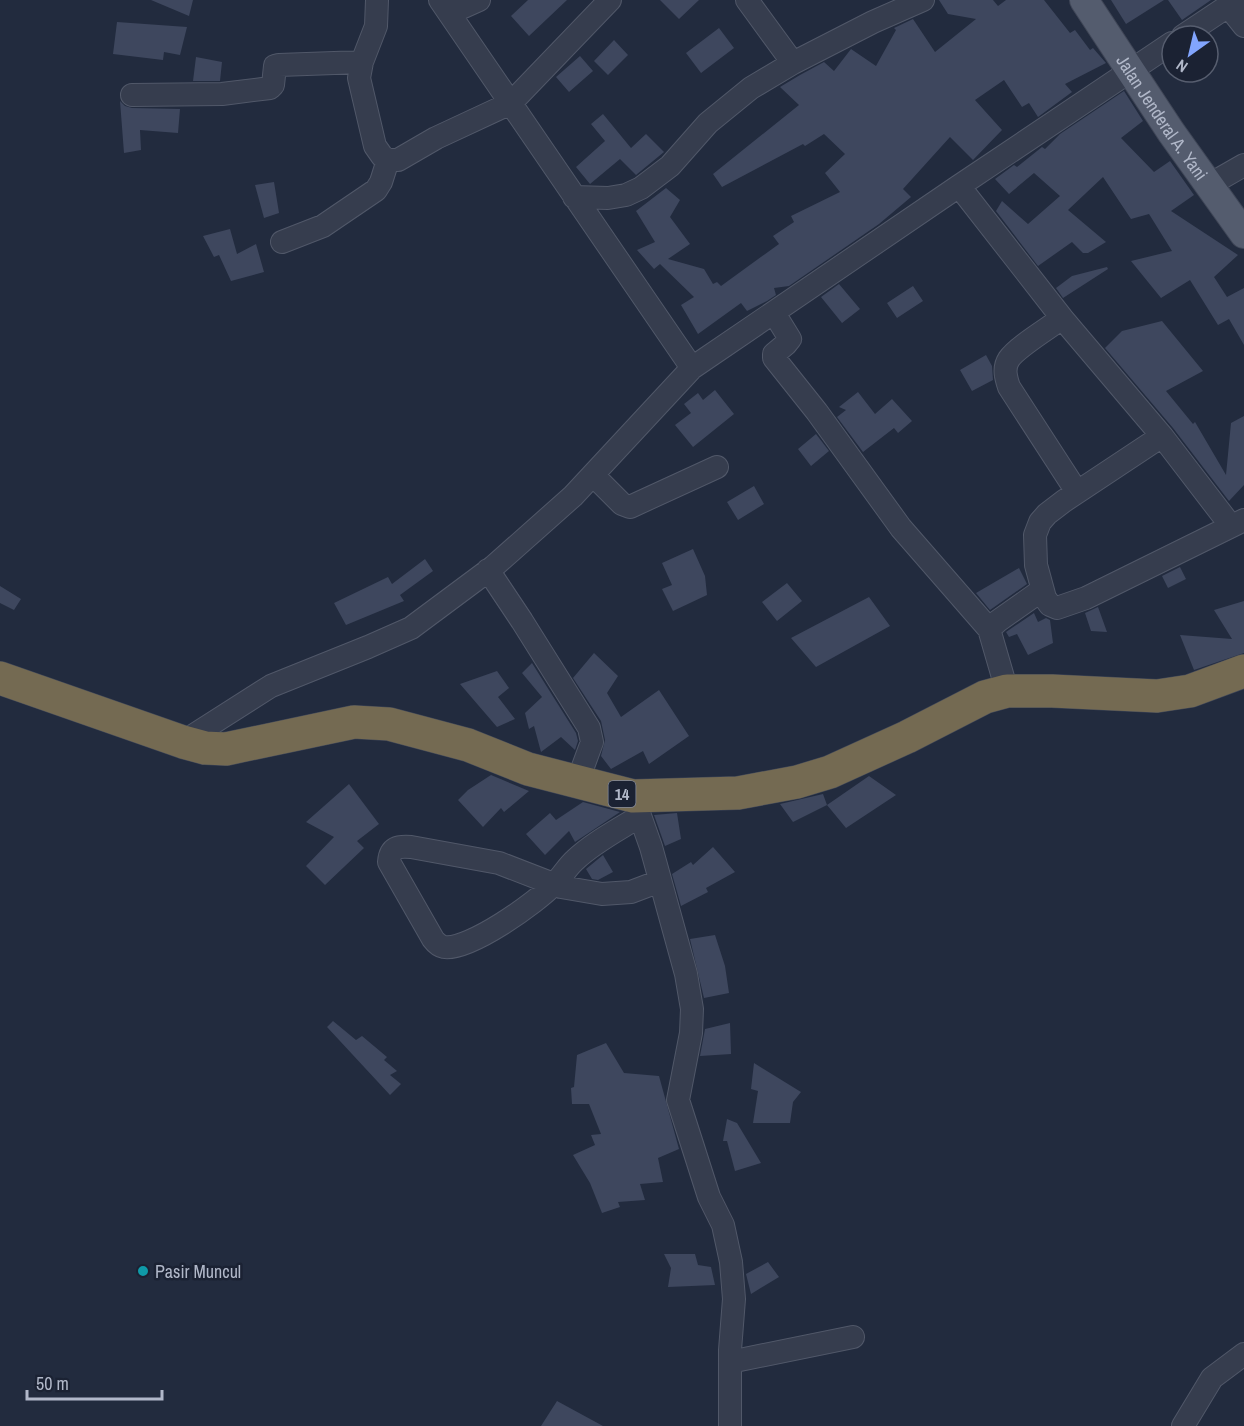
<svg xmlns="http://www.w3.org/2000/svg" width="1244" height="1426" font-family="'Archivo Narrow',sans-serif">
  <rect width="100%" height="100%" fill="#222b3e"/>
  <!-- building -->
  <path fill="#3e475e" d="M151,0H193L189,16Z
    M528,0H567L529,36L511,16Z
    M660,0H699L679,19Z
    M939,0H993L998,6L1006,0H1044L1070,33L1075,30L1090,50L1093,48L1106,63L1065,84L1072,92L1038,117L1029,103L1022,107L1004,80L975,100L1002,130L973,160L950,137L903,189L911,197L879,224L789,286L774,288L776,295L767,301L747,311L741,303L698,334L681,305L694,297L660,264L654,269L637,250L655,242L636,211L666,188L680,200L670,217L690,244L668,259L704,269L713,284L717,282L721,286L779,244L773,236L794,222L791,216L840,192L825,173L845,154L824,134L805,146L803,144L722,187L713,174L799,105L780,87L800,75L824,62L834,71L851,49L876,66L896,30L894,28L913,19L935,52L976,19L948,14Z
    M1111,0H1164L1126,24Z
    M1168,0H1211L1182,20Z
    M117,22L187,27L180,55L164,52L163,60L113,54Z
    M719,28L734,48L701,73L686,53Z
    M614,40L628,55L608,75L594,61Z
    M580,56L593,71L569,92L556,77Z
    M196,57L222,62L220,81H193Z
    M1124,91L1143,121L1121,138L1154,172L1170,161L1194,195L1171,211L1238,255L1214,277L1227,297L1244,288V345L1229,319L1218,325L1190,280L1161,298L1131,261L1172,251L1149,214L1131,219L1103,177L1068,210L1106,242L1088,253H1083L1072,242L1038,266L996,211L1002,201L1028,224L1060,196L1034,173L1009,194L995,179L1014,165L1017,167L1042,147L1045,149L1060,134Z
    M120,101L125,106L132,108L180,109L178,133L140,130L141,150L124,153Z
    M603,114L631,148L646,134L664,152L636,175L620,159L590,184L576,167L605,141L591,124Z
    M274,182L279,213L264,218L255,185Z
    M230,229L237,254L256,244L264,272L231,281L219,255L214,257L203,236Z
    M1107,267L1108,269L1063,298L1056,288L1072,276Z
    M839,284L860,309L842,323L821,297Z
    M913,286L923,301L897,318L887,303Z
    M1162,321L1203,371L1166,391L1193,424L1195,422L1226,475L1231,423L1244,416V485L1229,501L1173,428L1105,348L1122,331Z
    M986,355L992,366L993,380L972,391L960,370Z
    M715,390L734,414L693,447L675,425L691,413L684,404L698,393L703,400Z
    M858,392L875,414L892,399L912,421L898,433L894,428L863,452L837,417L846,410L839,407Z
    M816,434L829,451L811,466L798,449Z
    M754,486L764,504L738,520L727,502Z
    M693,549L705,576L707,595L673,611L662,589L672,585L662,563Z
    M425,559L433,571L400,595L404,601L346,625L334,603L388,577L392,584Z
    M1180,567L1186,579L1168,588L1162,576Z
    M1019,568L1027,584L990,610L976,593Z
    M787,583L802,601L777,621L762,602Z
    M0,586L21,599L14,610L0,603Z
    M869,597L890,626L816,667L791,638Z
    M1244,601V653L1194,670L1180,635L1232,639L1214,610Z
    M1098,607L1107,632L1091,631L1085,613Z
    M1034,613L1038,622L1046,618L1050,620L1053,643L1028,655L1017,634L1009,637L1006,632Z
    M594,653L618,676L607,693L621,717L659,690L689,736L649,764L643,751L611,769L601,756L605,740L601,721L573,678Z
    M532,663L576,733L578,741L575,750L561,737L541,752L534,726L529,729L525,713L542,697L522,673Z
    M497,671L509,688L498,697L515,719L497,727L460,684Z
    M491,775L529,791L504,812L501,808L483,827L458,800L468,790Z
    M869,776L896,795L846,828L827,805Z
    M349,784L379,824L357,841L364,848L325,885L306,866L334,837L306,822Z
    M823,794L827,805L793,822L780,804Z
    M583,802L620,812L575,842L569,831L545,855L526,834L550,813L556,820Z
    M677,813L681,839L665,846L654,815Z
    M713,847L735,872L706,888L708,892L681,906L672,874L691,862L693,865Z
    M603,855L613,872L598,880L592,879L586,869Z
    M715,935L725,966L729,993L704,998L690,939Z
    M333,1021L356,1040L362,1036L387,1057L384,1060L397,1071L390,1075L401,1084L390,1095L327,1027Z
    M730,1023L731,1054L700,1056L705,1029Z
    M606,1043L624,1073L659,1076L679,1149L658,1158L663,1182L640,1184L645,1200L618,1202L620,1207L602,1213L590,1183L573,1155L595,1145L591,1135L601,1134L589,1104H572L571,1088L574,1087L577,1055Z
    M754,1063L801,1092L793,1102L790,1123H753L758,1091L751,1089Z
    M727,1119L737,1123L761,1163L735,1171L727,1141H723Z
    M664,1254H695L698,1265L711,1267L715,1285L668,1287L671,1268Z
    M768,1262L779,1277L751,1294L746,1274Z
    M557,1401L603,1426H541Z"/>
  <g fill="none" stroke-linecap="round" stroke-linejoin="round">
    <!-- minor casing -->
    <g stroke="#515869" stroke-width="24">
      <path id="minor" d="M377,0L376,26L362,62L359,78L375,146L382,156L388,160H398L436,138L511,103L610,0
        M440,0L692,368L959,186L1172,43
        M747,0L793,63
        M1228,6L1244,26
        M450,13L479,0
        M1183,36L1228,6L1241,0
        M132,95L222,94L270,88L273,85L275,66L279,65L362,62
        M1209,185L1244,165
        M959,186L1062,318L1162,436L1231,526
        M574,197L608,198L626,195L641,188L670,166L708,123L751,88L793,63L873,22L923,0
        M282,242L323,226L376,190L381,182L388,160
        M774,313L790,339L786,344L774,354V358L817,412L901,528L989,629
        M1062,318C1049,328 1017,347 1009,359C1003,368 1006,378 1009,387L1077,492
        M1162,436L1064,501L1047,514L1040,522L1035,535L1036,565L1045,598L1050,605L1057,608L1086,598L1244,520
        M593,475L622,504L630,507L717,467
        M488,570L522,621L589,728L592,742L577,783
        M1007,691L989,629L998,621L1042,590
        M183,742L271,686L368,647L411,628L493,567L573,496L692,368
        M633,796L651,847L686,974L692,1009L691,1033L678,1100L709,1197L723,1225L731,1262L734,1299L730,1350V1426
        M640,816C618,830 594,842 575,860C567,867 562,877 554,884C537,902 469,951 444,947C439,946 436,943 433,939L389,862C390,847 398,846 411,847L499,863L561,887L602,894L631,892L660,881
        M730,1362L853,1337
        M1183,1426L1212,1378L1244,1354"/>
    </g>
    <!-- major casing -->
    <g stroke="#3f4657" stroke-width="30">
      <g id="major">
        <path id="s1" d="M1084,0L1171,132L1244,234"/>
      </g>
    </g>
    <!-- highway casing -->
    <g stroke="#414859" stroke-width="34">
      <path id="highway" d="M0,678L183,742L205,748L226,749L354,722L389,724L468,745L528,769L633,796L738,793L797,782L830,772L907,737L985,697L1007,691H1052L1157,696L1190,691L1244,671"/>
    </g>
    <!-- minor -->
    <use href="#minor" stroke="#363d4e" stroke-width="22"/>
    <!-- major -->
    <use href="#major" stroke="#545c6e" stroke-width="28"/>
    <!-- highway -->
    <use href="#highway" stroke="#746a52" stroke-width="33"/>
  </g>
  <!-- markers -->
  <circle fill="#0f9aa8" stroke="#1b2233" stroke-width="2" cx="143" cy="1271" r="6"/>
  <g text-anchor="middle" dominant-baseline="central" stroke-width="5" stroke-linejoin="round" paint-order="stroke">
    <!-- shield labels -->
    <rect fill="#1b2233" stroke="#848b9c" stroke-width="1.5" x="608.5" y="781" width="27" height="26" rx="4.5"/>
    <g font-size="16" font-weight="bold" fill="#b1b8c9">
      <text x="622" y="794">14</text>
    </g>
    <!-- street labels -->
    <g font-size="18" fill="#b1b8c9" stroke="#1b2233">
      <text stroke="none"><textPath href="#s1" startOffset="141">Jalan Jenderal A. Yani</textPath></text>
    </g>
    <!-- poi labels -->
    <g font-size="18" fill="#b1b8c9" stroke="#1b2233" text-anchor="start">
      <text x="155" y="1271">Pasir Muncul</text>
    </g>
  </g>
  <!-- north arrow -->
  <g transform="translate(1190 54) rotate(214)"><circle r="28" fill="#1b2233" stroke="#575e6f" stroke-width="1.5"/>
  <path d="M0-4.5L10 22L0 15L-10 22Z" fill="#82a5fe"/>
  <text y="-9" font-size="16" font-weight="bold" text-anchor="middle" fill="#b1b8c9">N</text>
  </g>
  <!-- scale -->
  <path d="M27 1390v9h135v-9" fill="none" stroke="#b1b8c9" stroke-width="3"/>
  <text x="36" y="1390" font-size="18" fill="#b1b8c9" stroke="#1b2233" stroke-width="4.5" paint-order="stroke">50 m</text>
</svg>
